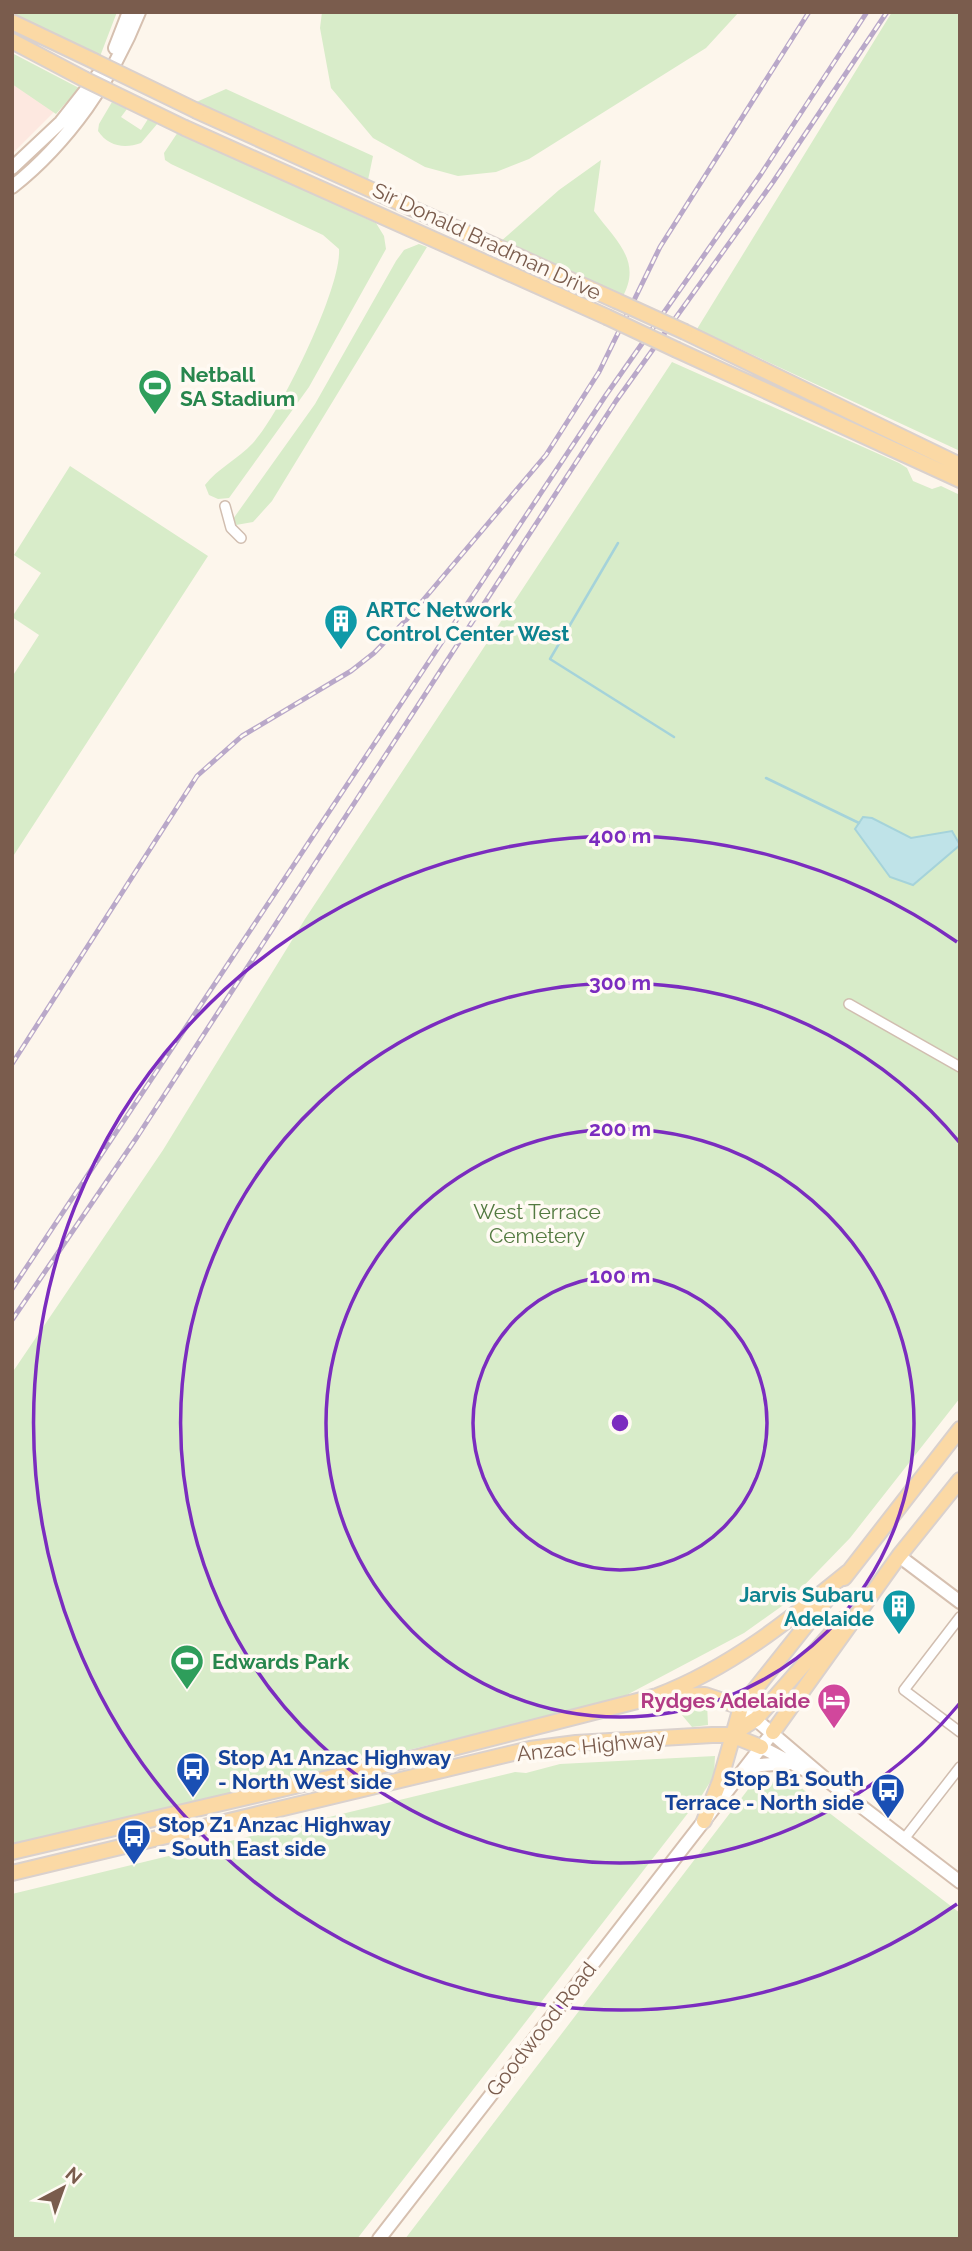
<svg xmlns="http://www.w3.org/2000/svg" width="972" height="2251" font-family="Raleway,sans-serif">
  <rect width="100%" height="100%" fill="#fdf6ec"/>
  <!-- commercial -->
  <path fill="#fde8e0" d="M12,78L58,108L12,154Z"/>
  <!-- green -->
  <path fill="#d8ecc9" d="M12,12H117L99,59L12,16Z
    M322,12H739L706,48L529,159L496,172L458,176L425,167L373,138L331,88L320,28Z
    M892,12H960V451L697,329Z
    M12,53L79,88L56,114L12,84Z
    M226,89L373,156L368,180L194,103Z
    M112,102L127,109L121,117L141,130L148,119L158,123L141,143C124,149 108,146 98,131L99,124Z
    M178,132L376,223L384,236L386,249L309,387L229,498L218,499L209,495L205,485C217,469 239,458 253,443C280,414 342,287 339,249L323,235L171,164L165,160L164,153Z
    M601,160L594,211C616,241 643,261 622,298L500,242L559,190Z
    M419,244L427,247L272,501L253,522L236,525L233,519L315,404L396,261L404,250Z
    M672,362L899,463L907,468L913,481L932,489L941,486L960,495V1398L850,1538L789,1601L744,1633L619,1699L12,1846V1373L163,1150L305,919Z
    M70,466L208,556L12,858V677L39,635L12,617L41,573L14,555Z
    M707,1703L708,1725L692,1727L676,1708Z
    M715,1756L714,1776L702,1795L357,2239H12V1894L515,1772L526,1773L560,1764Z
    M764,1777C787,1793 788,1768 815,1802L960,1913V2239H405L756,1779Z"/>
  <!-- water -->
  <path fill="#bfe3e8" stroke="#a5d3da" stroke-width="2" d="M863,817L872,818L911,838L952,831L960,845L913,885L890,877L855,829Z"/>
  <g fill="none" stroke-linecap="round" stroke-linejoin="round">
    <!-- stream -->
    <path stroke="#a5d3da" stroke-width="2.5" d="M618,543L550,659L674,737
      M766,778L859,823"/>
    <!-- street casing -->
    <g stroke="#d1beb0" stroke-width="12">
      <path id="street" d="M225,506L231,528L241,538
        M849,1004L960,1067
        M960,1617L904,1690L960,1732
        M904,1839L960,1767"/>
    </g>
    <!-- secondary casing -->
    <g stroke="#d6c0b0" stroke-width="16">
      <path id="secondary" d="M115,48L129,12
        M12,168L61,122L98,75
        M12,187C68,143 113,78 139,12
        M899,1556L960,1602
        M741,1707L828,1781L960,1882
        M761,1747L815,1775
        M742,1772L760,1765L789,1763
        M379,2239L773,1732"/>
    </g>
    <!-- primary casing -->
    <g stroke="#dad1cd" stroke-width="18">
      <path id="primary" d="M12,22L94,61
        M12,41L84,79
        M197,111L617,301
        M185,128L607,317
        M685,332L960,465
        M677,350L960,480
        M844,1578L960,1429
        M669,1696L705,1695L741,1707
        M773,1732L899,1556L960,1480
        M731,1735L756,1719L844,1619
        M704,1821L720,1781L741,1707L831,1594
        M12,1852L410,1759L657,1696C730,1668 788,1621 848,1572
        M12,1873L530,1749L576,1743L712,1735H731L761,1747"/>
    </g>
    <!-- street -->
    <use href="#street" stroke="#fff" stroke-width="9"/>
    <!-- secondary -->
    <use href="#secondary" stroke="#fff" stroke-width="12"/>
    <!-- primary -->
    <use href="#primary" stroke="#fbd9a5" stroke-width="14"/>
    <!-- rail casing -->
    <g stroke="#b9a8c9" stroke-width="5">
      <path id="rail" d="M12,1064L197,776L242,736L351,671L374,653L408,618L546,455L599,372L660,247L809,12
        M12,1289L606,395L761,174L867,12
        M12,1320L137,1137L616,401L773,182L887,12"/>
    </g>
    <!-- rail -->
    <use href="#rail" stroke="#fffaf3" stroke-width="2.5" stroke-dasharray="8" stroke-linecap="butt"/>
    <!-- primary-bridge casing -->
    <g stroke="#dad1cd" stroke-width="18" stroke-linecap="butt">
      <path id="primary-bridge" d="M94,61L197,111
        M84,79L185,128
        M617,301L685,332
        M607,317L677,350"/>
    </g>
    <!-- primary-bridge -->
    <use href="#primary-bridge" stroke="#fbd9a5" stroke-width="14"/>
  </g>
  <!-- distance rings -->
  <g fill="none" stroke="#7b2cbf" stroke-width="3.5">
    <circle cx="620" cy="1423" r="147"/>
    <circle cx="620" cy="1423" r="294"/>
    <path d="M960 1703A440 440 0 1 1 960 1143"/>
    <path d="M957 1904A587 587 0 1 1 957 942"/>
  </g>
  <!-- icons -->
  <defs>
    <g id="stadium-pin" transform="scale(1.75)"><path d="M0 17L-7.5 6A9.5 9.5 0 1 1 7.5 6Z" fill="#2e9e5b" stroke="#fffaf3"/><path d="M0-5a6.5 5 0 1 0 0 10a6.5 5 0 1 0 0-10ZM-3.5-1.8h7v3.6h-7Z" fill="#fff"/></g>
    <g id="building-pin" transform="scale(1.75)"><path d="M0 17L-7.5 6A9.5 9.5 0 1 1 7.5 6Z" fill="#0f9aa8" stroke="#fffaf3"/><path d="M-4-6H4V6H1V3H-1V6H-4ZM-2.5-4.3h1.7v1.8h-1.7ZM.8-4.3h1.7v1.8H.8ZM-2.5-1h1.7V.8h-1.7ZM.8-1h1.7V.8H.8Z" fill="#fff"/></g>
    <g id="hotel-pin" transform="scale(1.75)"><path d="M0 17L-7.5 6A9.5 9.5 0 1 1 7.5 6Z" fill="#d1479c" stroke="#fffaf3"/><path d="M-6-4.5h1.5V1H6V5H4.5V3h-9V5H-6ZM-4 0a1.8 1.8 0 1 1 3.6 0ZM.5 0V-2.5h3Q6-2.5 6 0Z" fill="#fff"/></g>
    <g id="bus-pin" transform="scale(1.75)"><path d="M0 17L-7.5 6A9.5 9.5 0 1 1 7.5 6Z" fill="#1a4fb4" stroke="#fffaf3"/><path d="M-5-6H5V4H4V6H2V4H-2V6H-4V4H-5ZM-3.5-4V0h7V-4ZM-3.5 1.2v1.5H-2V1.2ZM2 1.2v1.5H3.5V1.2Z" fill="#fff"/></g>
  </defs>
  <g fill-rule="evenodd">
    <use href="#stadium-pin" x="155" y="386"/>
    <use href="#building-pin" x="341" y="621"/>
    <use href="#building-pin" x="899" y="1606"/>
    <use href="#stadium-pin" x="187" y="1661"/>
    <use href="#hotel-pin" x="834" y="1700"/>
    <use href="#bus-pin" x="193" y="1769"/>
    <use href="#bus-pin" x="888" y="1790"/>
    <use href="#bus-pin" x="134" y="1836"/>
  </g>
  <g text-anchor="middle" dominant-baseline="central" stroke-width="7" stroke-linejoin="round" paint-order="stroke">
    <!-- street labels -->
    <g font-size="21" fill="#7a5c4d" stroke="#fffaf3">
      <text transform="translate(487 241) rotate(25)">Sir Donald Bradman Drive</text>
      <text transform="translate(591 1746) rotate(-6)">Anzac Highway</text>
      <text transform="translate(541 2029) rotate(-52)">Goodwood Road</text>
    </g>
    <!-- leisure labels -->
    <g font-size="21" font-weight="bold" fill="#27864d" stroke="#fffaf3" text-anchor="start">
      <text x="180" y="374">Netball<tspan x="180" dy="24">SA Stadium</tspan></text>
      <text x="212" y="1661">Edwards Park</text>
    </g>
    <!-- culture labels -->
    <g font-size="21" font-weight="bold" fill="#0d838f" stroke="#fffaf3" text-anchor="start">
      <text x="366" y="609">ARTC Network<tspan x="366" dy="24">Control Center West</tspan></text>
      <text x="874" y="1594" text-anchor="end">Jarvis Subaru<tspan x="874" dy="24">Adelaide</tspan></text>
    </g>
    <!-- park labels -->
    <g font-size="21" fill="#537a41" stroke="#fffaf3">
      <text x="537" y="1211">West Terrace<tspan x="537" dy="24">Cemetery</tspan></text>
    </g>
    <!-- hotel labels -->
    <g font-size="21" font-weight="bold" fill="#b23c85" stroke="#fffaf3" text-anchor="end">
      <text x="810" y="1700">Rydges Adelaide</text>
    </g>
    <!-- transit labels -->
    <g font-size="21" font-weight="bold" fill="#164399" stroke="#fffaf3" text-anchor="start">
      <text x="218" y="1757">Stop A1 Anzac Highway<tspan x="218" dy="24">- North West side</tspan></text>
      <text x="864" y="1778" text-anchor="end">Stop B1 South<tspan x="864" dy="24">Terrace - North side</tspan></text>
      <text x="158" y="1824">Stop Z1 Anzac Highway<tspan x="158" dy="24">- South East side</tspan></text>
    </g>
  </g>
  <circle cx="620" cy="1423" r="10" fill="#7b2cbf" stroke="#fffaf3" stroke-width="3.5"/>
  <g font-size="21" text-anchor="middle" font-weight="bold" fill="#7b2cbf" stroke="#fffaf3" stroke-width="7" stroke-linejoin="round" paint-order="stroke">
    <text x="620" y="843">400 m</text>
    <text x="620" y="990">300 m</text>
    <text x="620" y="1136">200 m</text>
    <text x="620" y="1283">100 m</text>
  </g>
  <!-- border -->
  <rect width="972" height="2251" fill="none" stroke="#7a5c4d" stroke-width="28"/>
  <!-- north arrow -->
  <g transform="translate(63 2188) rotate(41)" stroke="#fffaf3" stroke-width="5" paint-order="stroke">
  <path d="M0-5L12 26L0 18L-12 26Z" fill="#7a5c4d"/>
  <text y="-10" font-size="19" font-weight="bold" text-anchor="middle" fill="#7a5c4d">N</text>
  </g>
</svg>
